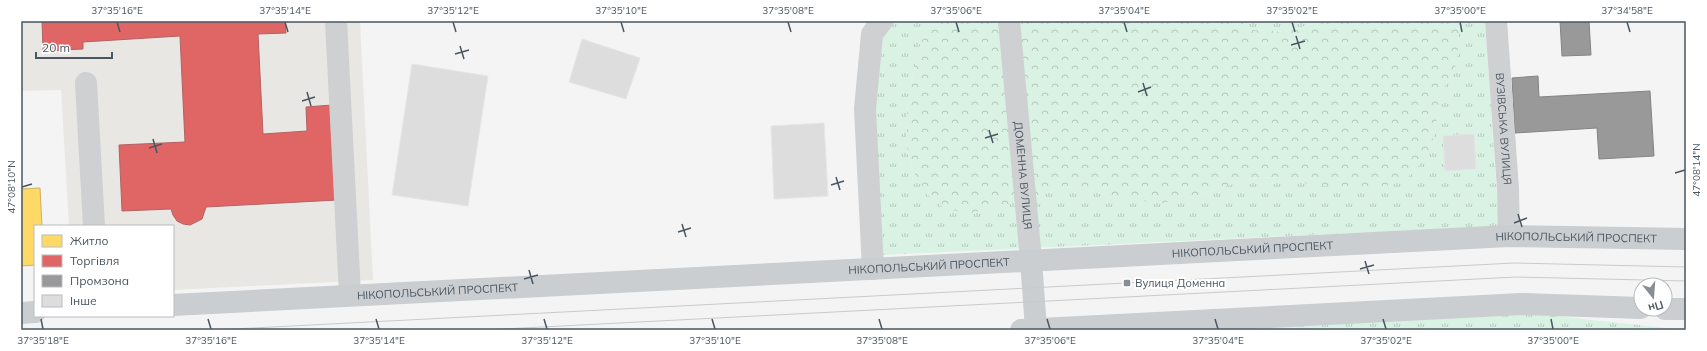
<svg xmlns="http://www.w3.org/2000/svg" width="1707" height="351" font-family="Mulish,sans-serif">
  <defs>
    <pattern id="grass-tufts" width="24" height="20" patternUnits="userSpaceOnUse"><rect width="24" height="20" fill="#d9f2e3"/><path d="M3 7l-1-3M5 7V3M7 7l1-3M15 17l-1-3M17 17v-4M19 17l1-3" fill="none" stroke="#b2c7bb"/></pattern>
    <pattern id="forest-crowns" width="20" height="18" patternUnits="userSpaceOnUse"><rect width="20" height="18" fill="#d9f2e3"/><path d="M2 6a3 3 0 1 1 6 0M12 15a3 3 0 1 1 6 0" fill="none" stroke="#b2c7bb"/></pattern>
  </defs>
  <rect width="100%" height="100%" fill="#f4f4f4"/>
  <!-- commercial -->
  <path fill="#e8e7e3" d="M21,21H360L373,280L173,290V226H69L61,90L21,91Z"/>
  <!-- grass -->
  <path fill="url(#grass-tufts)" d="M894,21H930L919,48L908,99L906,143L912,168L971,213L1002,206L1065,187L1092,190L1110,197L1133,199L1191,198L1247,179L1277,177L1309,184L1427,157L1435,133L1439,101L1444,87L1454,72L1457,60L1460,21H1485L1499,226L882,255L875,109L881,37Z
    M1243,21H1322L1285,32L1254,30Z
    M1517,312L1686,330H1192Z"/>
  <!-- forest -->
  <path fill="url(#forest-crowns)" d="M930,21H1243L1254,30L1285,32L1322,21H1460L1457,60L1454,72L1444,87L1439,101L1435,133L1427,157L1408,177L1380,188L1349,189L1309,184L1277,177L1247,179L1191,198L1162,203L1110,197L1092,190L1065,187L1002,206L971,213L945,209L924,192L912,168L906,143L908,99L919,48Z"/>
  <!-- homes -->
  <path fill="#ffd966" stroke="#c9b264" d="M40,188L42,226H35V265L21,266V189Z"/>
  <!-- shops -->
  <path fill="#e06666" stroke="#b36164" d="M42,21H285L286,33L258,34L263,134L307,131L306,107L332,105L337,200L206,207L202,219L190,225L183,224L177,221L173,215L171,209L122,211L119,145L185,142L180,36L83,42V49L43,51Z"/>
  <!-- industry -->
  <path fill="#999" stroke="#818588" d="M1560,21H1589L1591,55L1562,56Z
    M1538,76L1539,97L1650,91L1654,156L1599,159L1597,128L1515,133L1512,78Z"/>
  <!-- building -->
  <path fill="#ddddde" stroke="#e5e6e7" d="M582,39L640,58L626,99L569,82Z
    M412,64L488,76L468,206L392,195Z
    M824,123L828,196L774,199L771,126Z
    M1474,134L1476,169L1445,171L1443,136Z"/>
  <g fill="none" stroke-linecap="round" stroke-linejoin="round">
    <!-- minor -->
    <g stroke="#ced0d2" stroke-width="22">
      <path d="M336,21L350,295"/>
      <path id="s1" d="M1009,21L1031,260"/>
      <path id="s2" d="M1496,21L1508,189L1509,236"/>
      <path d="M86,83L94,226"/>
      <path d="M873,269L865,109L872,34L882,21"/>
    </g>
    <!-- major -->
    <g stroke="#caced1" stroke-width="22">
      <path d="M1031,260L1036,329"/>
      <path id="s3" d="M173,305L1509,236L1686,239"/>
      <path d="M1665,309H1686"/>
      <path d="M21,313L35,312"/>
      <path d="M1021,330L1521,304L1641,308"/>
    </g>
    <!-- tram -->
    <path stroke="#c9cacc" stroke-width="1" d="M214,330L1514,263L1686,267
      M483,330L1516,277L1686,281"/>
  </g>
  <!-- ticks -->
  <path fill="none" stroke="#4a5661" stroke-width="1.5" d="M117,22L120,32M285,22L288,32M453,22L456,32M621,22L624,32M788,22L791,32M956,22L959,32M1124,22L1127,32M1292,22L1295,32M1460,22L1462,32M1627,22L1630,32M1296,36L1300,49M1291,45L1305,41M460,46L464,59M455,54L469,50M1143,83L1147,96M307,92L311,106M1138,92L1151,87M302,101L315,97M989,130L993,143M985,138L998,134M153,139L157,153M149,148L162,144M1675,173L1685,170M836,177L840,190M831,185L844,181M22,187L32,184M1518,214L1522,227M1514,223L1527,218M682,224L686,237M678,232L691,228M1365,261L1369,274M1360,269L1374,265M529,270L533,284M524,279L538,275M41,319L43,329M208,319L211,329M376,319L379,329M544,319L547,329M712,319L715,329M879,319L882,329M1047,319L1050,329M1215,319L1218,329M1383,319L1386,329M1551,319L1553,329"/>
  <!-- markers -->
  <rect fill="#868d94" stroke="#fff" stroke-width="1.5" x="1123" y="279" width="8" height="8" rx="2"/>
  <g text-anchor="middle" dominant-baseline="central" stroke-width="4" stroke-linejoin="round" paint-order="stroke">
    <!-- street labels -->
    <g font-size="11" fill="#4a5661" stroke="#fff">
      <text stroke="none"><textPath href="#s2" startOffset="108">ВУЗІВСЬКА ВУЛИЦЯ</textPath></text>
      <text stroke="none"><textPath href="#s1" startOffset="155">ДОМЕННА ВУЛИЦЯ</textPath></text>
      <text stroke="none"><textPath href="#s3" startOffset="1405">НІКОПОЛЬСЬКИЙ ПРОСПЕКТ</textPath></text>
      <text stroke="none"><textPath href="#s3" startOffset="1081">НІКОПОЛЬСЬКИЙ ПРОСПЕКТ</textPath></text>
      <text stroke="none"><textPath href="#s3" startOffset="757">НІКОПОЛЬСЬКИЙ ПРОСПЕКТ</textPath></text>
      <text stroke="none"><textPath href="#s3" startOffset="265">НІКОПОЛЬСЬКИЙ ПРОСПЕКТ</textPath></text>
    </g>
    <!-- poi labels -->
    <g font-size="11" fill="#4a5661" stroke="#fff" text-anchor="start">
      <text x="1135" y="283">Вулиця Доменна</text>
    </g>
  </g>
  <!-- border -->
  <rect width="1707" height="351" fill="none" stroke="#ffffff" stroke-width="44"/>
  <!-- legend -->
  <rect x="34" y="225" width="140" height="92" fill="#ffffff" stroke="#b7bbc0"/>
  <rect x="42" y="235" width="20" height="12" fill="#ffd966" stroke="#b7bbc0"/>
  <text x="70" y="245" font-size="12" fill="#4a5661">Житло</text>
  <rect x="42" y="255" width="20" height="12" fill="#e06666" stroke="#b7bbc0"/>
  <text x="70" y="265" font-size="12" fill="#4a5661">Торгівля</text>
  <rect x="42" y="275" width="20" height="12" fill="#999999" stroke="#b7bbc0"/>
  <text x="70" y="285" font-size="12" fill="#4a5661">Промзона</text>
  <rect x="42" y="295" width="20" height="12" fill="#ddddde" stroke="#b7bbc0"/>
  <text x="70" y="305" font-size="12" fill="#4a5661">Інше</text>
  <!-- north arrow -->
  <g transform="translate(1653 297) rotate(163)"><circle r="19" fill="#ffffff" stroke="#b7bbc0"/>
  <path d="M0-3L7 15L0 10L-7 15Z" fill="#868d94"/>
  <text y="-6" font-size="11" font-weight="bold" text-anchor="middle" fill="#4a5661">Пн</text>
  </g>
  <!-- scale -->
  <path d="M36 52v6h76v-6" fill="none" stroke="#4a5661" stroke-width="2"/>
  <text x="42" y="52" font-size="12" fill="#4a5661" stroke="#ffffff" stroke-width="3" paint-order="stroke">20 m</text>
  <rect x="22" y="22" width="1663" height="307" fill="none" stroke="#4a5661" stroke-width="1.5"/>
  <g font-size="10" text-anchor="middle" fill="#4a5661">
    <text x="117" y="14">37°35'16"E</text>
    <text x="285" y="14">37°35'14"E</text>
    <text x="453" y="14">37°35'12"E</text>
    <text x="621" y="14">37°35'10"E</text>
    <text x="788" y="14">37°35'08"E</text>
    <text x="956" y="14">37°35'06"E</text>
    <text x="1124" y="14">37°35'04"E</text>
    <text x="1292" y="14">37°35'02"E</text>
    <text x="1460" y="14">37°35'00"E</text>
    <text x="1627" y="14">37°34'58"E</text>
    <text transform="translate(1696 170) rotate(-90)" y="4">47°08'14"N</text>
    <text transform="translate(11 187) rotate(-90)" y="4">47°08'10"N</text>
    <text x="43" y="344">37°35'18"E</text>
    <text x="211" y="344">37°35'16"E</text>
    <text x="379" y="344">37°35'14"E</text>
    <text x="547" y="344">37°35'12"E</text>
    <text x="715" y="344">37°35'10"E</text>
    <text x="882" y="344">37°35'08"E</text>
    <text x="1050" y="344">37°35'06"E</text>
    <text x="1218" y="344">37°35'04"E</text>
    <text x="1386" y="344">37°35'02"E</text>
    <text x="1553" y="344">37°35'00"E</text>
  </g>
</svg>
